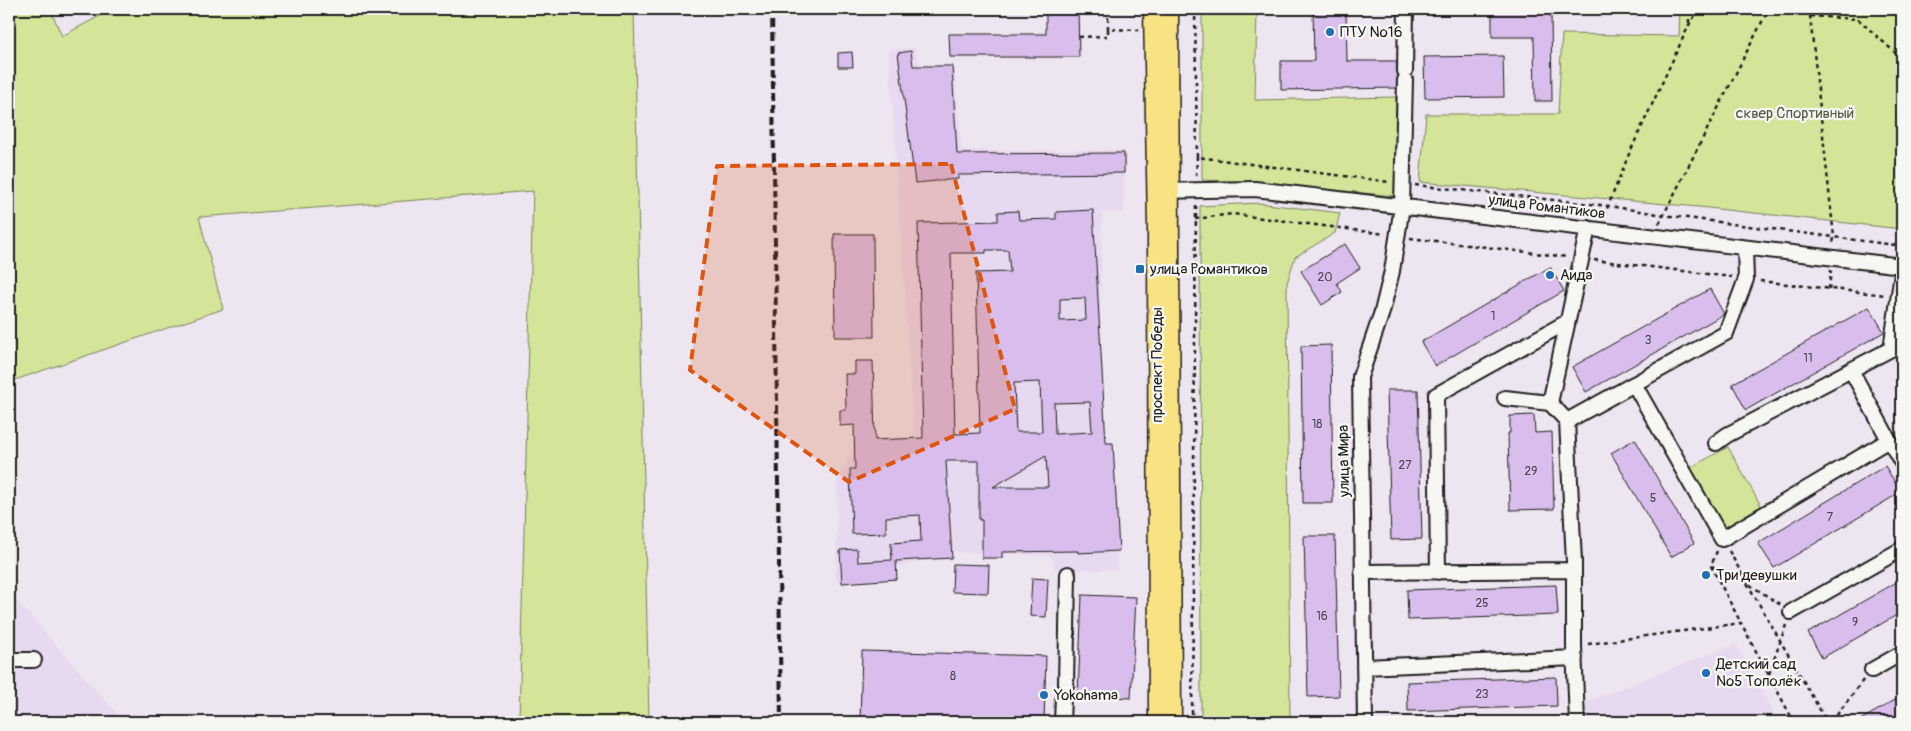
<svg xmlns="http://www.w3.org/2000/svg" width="1911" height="731" font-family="Pangolin,sans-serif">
  <rect width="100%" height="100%" fill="#ede5f0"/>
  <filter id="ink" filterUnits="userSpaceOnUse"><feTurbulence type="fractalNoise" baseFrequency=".02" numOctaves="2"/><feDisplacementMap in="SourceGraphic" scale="10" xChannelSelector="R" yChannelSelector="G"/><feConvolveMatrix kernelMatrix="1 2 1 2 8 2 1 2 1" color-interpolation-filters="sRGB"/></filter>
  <g filter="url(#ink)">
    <!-- built -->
    <path fill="#e7d9ef" d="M915,48L921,69L954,68L962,151L1124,150V212H1102L1097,447H1113L1117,570L1055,569L1051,556L945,551L889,570L836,581L837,482L857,439L914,436L889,50Z
      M9,592L124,722H9Z
      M1736,644L1778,722H1586V702Z"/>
    <!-- green -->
    <path fill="#d4e599" stroke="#78805a" d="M9,9H50L62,36L113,9H634L649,722H519L533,191L199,217L223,309L9,382Z
      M1202,9H1257L1255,100L1396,97L1394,196L1253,182L1202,180Z
      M1680,9H1902V229L1699,207L1420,182L1426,114H1558L1562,34L1679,36Z
      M1258,203L1340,213L1335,233L1295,257L1287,283L1290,722H1201L1200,206Z
      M1728,447L1761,506L1722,529L1688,469Z"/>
    <!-- building -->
    <path fill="#d9beed" stroke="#1c1c1c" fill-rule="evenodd" d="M1046,9H1078L1079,57H950L949,34H1046Z
      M1313,9H1346L1347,61H1396L1398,76L1396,88L1281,90V61H1314Z
      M1492,9H1551L1552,101H1535L1534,37H1492Z
      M911,51L913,66H952L957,154L1124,153V173L958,175V179L915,183L898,53Z
      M852,52L853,67H838V53Z
      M1503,56L1504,97L1425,98L1424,57Z
      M1093,210L1106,443H1113L1119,551L1078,553V551L1002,552V558H982V520H979V461H946L952,558L896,561L897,579L842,583L840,550L857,549L858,562L892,560L891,543L921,541L920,515L886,517V533L852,534L850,469H855L854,425L840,426V410H846L845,374H855V361H873L875,440L923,438L918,223L998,221V212L1018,211L1019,220L1056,219V212ZM986,250H1008L1010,272L976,273L980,433L955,434L951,253H986ZM1085,298L1086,320L1060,321V299ZM1040,382L1042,432H1016L1014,383ZM1090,402L1092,432L1055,434L1054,403ZM1046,456L1048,487H993Z
      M834,234H873L874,337H835Z
      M1345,244L1360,268L1337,283L1342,292L1322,305L1301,271Z
      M1550,267L1564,291L1435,366L1421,342Z
      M1710,289L1724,314L1586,392L1572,367Z
      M1869,307L1884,332L1746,410L1732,384Z
      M1331,345L1333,503H1303L1301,346Z
      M1387,390H1418L1422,539L1391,540Z
      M1534,415L1535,433L1552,432L1554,509L1510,510L1508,433H1510V416Z
      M1635,439L1694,543L1671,557L1611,453Z
      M1885,466L1901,492L1774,568L1758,543Z
      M1304,536H1335L1339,696L1308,697Z
      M953,564L989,565L988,593L952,592Z
      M1032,578L1048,579L1046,617L1030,616Z
      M1902,579V612L1822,658L1808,633Z
      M1556,585L1558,615L1408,620L1407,590Z
      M1082,595L1136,597L1131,698L1078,695Z
      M862,651L1046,656L1044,722H860Z
      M1556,677L1557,706L1408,711L1407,682Z
      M1902,696V722H1857Z"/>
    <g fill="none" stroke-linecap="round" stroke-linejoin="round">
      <!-- minor casing -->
      <g stroke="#1c1c1c" stroke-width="18">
        <path id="minor" d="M1405,71L1406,9
          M1160,191L1255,189L1902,266
          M1588,228L1550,403L1567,421L1634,384L1722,539L1889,440L1902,463
          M1851,370L1889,440
          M1634,384L1726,333L1746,279L1745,248
          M1505,398L1550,403
          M1567,421L1574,562V646L1577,722
          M1716,443L1727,435L1891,349L1902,273
          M1362,572L1574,570
          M1438,572L1436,395L1567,322
          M1791,612L1902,549
          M9,660H34
          M1364,667L1575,658
          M1872,670L1902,653
          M1066,685L1068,574
          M1062,722L1063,697
          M1365,722L1360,377L1382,312L1392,271L1402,206L1405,80"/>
      </g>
      <!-- major casing -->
      <g stroke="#1c1c1c" stroke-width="21">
        <path id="major" d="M1153,9L1157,226L1158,722
          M1169,9L1172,722"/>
      </g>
      <!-- path -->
      <path stroke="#1c1c1c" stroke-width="2.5" stroke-dasharray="4 4" stroke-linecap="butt" d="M1108,9V29L1139,30
        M1195,9L1197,157L1390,182
        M1805,9L1810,16L1834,237L1833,245
        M1810,16L1858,19L1902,59
        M1689,23V9
        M1079,37L1108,36V29
        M1196,176L1197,157
        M1415,185L1609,206L1664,215L1902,246
        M1604,216L1629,154L1689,25L1699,9
        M1195,219L1232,214L1385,234
        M1659,224L1766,14L1772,9
        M1410,238L1568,257
        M1594,260L1732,277
        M1760,281L1886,295
        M1829,289L1831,270
        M1717,551L1711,566L1741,623
        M1729,551L1747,583L1781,605
        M1711,566L1747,583L1827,722
        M1588,644L1741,623L1794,722
        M1769,674L1786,625
        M1192,722L1196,204
        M1833,722V720L1864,679"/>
      <!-- minor -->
      <use href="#minor" stroke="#f6f6f2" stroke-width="14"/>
      <!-- major -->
      <use href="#major" stroke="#f8e281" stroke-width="18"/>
      <!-- rail -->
      <path stroke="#1c1c1c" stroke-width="4" stroke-dasharray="8 4" stroke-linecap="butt" d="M772,9L781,722"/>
    </g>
  </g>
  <!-- marked area -->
  <path fill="#de560d" fill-opacity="0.2" stroke="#de560d" stroke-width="4" stroke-dasharray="10 6" stroke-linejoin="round" d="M951,164L1015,409L849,482L690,370L717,166Z"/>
  <!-- markers -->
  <g fill="#1f6fb2" stroke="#f6f6f2" stroke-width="2">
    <circle cx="1330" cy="32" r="5"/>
    <rect x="1135" y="264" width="10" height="10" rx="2.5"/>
    <circle cx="1550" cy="275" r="5"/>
    <circle cx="1706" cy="575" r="5"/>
    <circle cx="1706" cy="673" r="5"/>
    <circle cx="1044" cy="695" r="5"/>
  </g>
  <g text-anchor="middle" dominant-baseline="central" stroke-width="4.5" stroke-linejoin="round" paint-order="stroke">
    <!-- number labels -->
    <g font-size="12" fill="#4b4450">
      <text x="1325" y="277">20</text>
      <text x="1493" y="316">1</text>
      <text x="1648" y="340">3</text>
      <text x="1808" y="358">11</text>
      <text x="1317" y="424">18</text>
      <text x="1405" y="465">27</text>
      <text x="1531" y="471">29</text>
      <text x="1653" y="498">5</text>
      <text x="1830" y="517">7</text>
      <text x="1482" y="603">25</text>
      <text x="1322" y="616">16</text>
      <text x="1855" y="622">9</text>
      <text x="953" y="676">8</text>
      <text x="1482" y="694">23</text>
    </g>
    <!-- poi labels -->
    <g font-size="15" fill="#1c1c1c" stroke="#f6f6f2" text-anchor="start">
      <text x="1340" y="32">ПТУ №16</text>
      <text x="1150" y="269">улица Романтиков</text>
      <text x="1560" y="275">Аида</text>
      <text x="1716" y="575">Три девушки</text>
      <text x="1716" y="664">Детский сад<tspan x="1716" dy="17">№5 Тополёк</tspan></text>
      <text x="1054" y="695">Yokohama</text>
    </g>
    <!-- park labels -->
    <g font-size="15" fill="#535842" stroke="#f6f6f2">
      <text x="1795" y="113">сквер Спортивный</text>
    </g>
    <!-- street labels -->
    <g font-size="15" fill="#1c1c1c" stroke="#f6f6f2">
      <text transform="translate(1547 207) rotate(7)">улица Романтиков</text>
      <text transform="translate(1157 365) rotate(-90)">проспект Победы</text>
      <text transform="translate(1344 461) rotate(-91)">улица Мира</text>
    </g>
  </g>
  <!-- margin -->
  <rect width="1911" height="731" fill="none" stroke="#f6f6f2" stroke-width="30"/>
  <rect x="15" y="15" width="1881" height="701" fill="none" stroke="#1c1c1c" stroke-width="2" filter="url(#ink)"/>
</svg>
